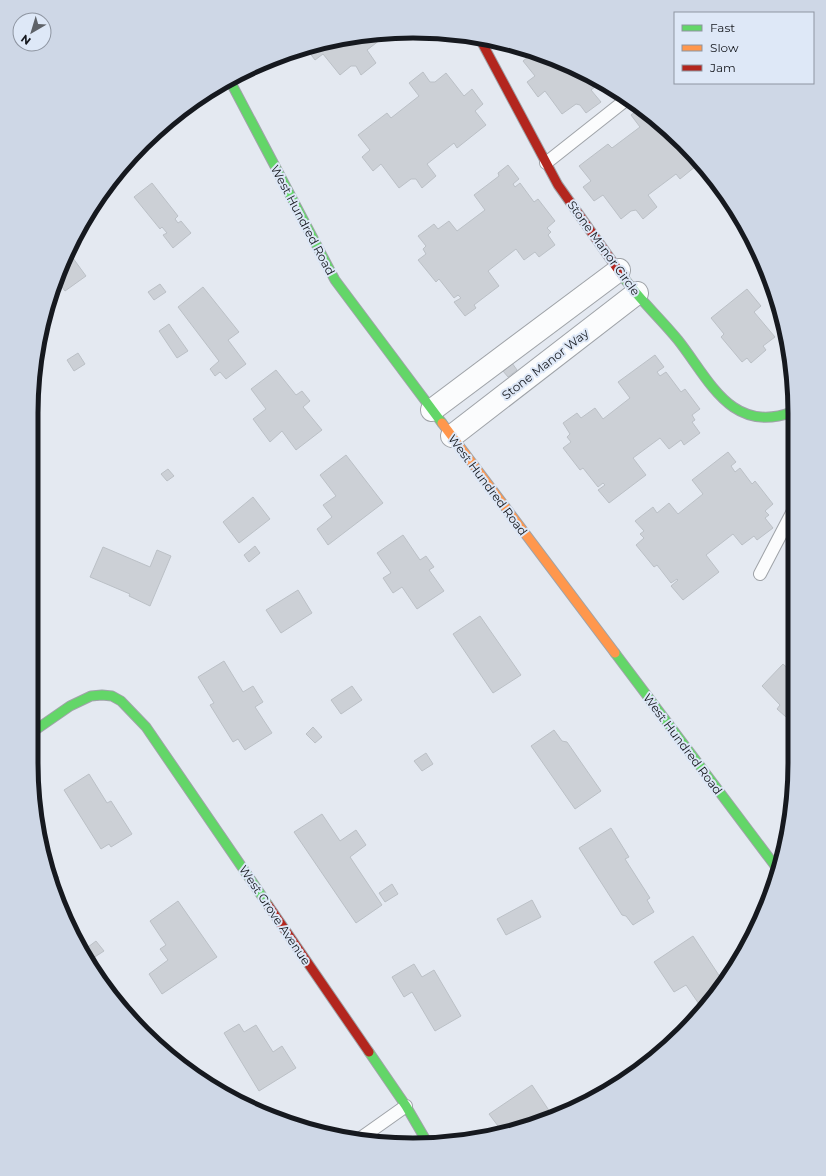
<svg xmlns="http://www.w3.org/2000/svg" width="826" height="1176" font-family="Montserrat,sans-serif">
  <rect width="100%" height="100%" fill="#e4e9f1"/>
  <!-- building -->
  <path fill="#ccd0d6" stroke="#bbc0c6" d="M389,33L367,50L376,63L361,75L356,66H351L340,75L323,54L315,60L306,48L363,34Z
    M534,52L582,70L601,82L591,90L601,102L586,113L580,105L576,104L562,114L545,91L538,97L527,82L535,76L523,61Z
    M423,72L430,82H435L446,73L464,96L472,89L483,104L475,111L486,125L457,148L454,143L427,164L436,176L422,188L416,179H411L399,188L381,164L373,171L362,157L370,150L358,135L387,113L391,118L419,96L409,83Z
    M641,107L701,162L680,179L676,174L648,195L657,207L643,219L636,210L631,211L621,219L603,195L594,201L583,187L591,181L579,166L608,144L612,148L640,127L631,115Z
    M508,165L519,179L513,184L515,187L520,183L534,202L538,199L555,221L547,228L551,232L548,235L555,245L539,257L535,252L524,260L516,249L488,271L499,286L474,305L476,308L465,316L454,302L461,298L458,295L454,298L439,279L436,282L418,260L426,254L423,249L426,246L418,236L434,224L438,229L449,221L457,231L485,210L474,195L499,176L498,173Z
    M152,183L178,216L175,219L178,223L181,221L191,233L173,248L163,235L167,233L162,227L160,229L134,197Z
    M84,220L89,227L78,236L77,235Z
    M70,254L86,276L65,291L59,283Z
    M160,284L166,292L154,300L148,292Z
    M203,287L239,332L228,340L246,364L226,379L220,372L215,376L210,369L219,361L178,307Z
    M747,289L761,306L754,312L775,337L763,346L766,350L751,363L747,358L742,362L721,337L724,334L711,318Z
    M169,324L188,351L177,358L159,331Z
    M78,353L85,364L74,371L67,360Z
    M655,355L664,367L657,372L660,376L666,372L681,392L685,389L700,409L692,415L695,420L692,422L700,433L684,445L681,440L669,449L660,438L633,458L646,475L609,503L598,490L605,485L603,483L598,487L583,468L580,470L563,448L571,442L567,437L570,434L563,423L577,413L581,418L595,408L603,419L630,398L618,382Z
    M512,363L517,370L508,377L503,371Z
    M276,370L296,395L302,391L310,401L303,407L322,430L296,450L282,431L270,442L253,419L266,409L251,389Z
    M728,452L736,462L731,466L735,472L740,468L752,484L755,481L773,504L765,511L769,515L765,518L773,528L757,540L754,536L742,545L733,534L706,555L719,572L683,600L671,586L678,580L677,579L671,583L657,565L654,567L636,545L644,538L640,534L644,531L635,521L653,507L657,513L669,503L678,514L703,494L692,480Z
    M346,455L383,503L328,545L317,529L332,517L323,505L336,496L320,475Z
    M168,469L174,476L167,481L161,474Z
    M253,497L270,519L239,543L223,522Z
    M403,535L420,560L426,556L434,567L429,570L444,591L417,609L402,587L393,593L383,578L391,573L377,553Z
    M255,546L260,553L249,562L244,555Z
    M103,547L150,567L157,550L171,556L150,606L129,596L130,594L90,577Z
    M298,590L312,613L281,633L266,610Z
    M480,616L521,675L493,693L453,634Z
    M224,661L243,692L253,686L263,702L255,707L272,733L245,750L238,739L233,742L210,705L214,703L198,677Z
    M783,664L794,674V724L777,709L780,705L762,686Z
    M352,686L362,700L341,714L331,700Z
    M313,727L322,737L315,743L306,734Z
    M554,730L562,741L567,742L601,791L575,809L531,746Z
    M426,753L433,764L422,771L414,761Z
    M89,774L107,803L111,801L132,834L111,847L109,844L101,849L64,790Z
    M322,814L340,841L356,830L366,845L350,857L382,905L356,923L294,832Z
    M611,828L629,857L625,859L650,898L647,900L654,912L633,925L626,916L622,915L579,848Z
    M52,867L59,878L53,882L48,870Z
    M392,884L398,894L385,902L379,893Z
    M532,900L541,917L506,935L497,919Z
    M178,901L217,957L162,994L149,974L168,960L160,949L166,945L150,921Z
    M693,936L724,983L716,995L703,1010L686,985L674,992L654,962Z
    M96,941L104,951L90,960L84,950Z
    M414,964L422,977L434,970L461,1016L435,1031L412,992L404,997L392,977Z
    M239,1024L244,1032L256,1025L273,1052L282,1046L296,1068L259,1091L224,1033Z
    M532,1085L552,1115L501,1130L489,1114Z"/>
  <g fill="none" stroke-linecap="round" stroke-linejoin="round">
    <!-- lane casing -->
    <g stroke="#9fa3a8" stroke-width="14">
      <path id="lane" d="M546,163L627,99
        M760,574L793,511
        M358,1140L406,1106"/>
    </g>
    <!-- street casing -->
    <g stroke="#9fa3a8" stroke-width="24">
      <path id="street" d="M432,410L619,270
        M452,436L637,293"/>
    </g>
    <!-- fast casing -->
    <g stroke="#9fa3a8" stroke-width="11">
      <path id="fast" d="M229,79L335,280L442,423
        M624,278C640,300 661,319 678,340C709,379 731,435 792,412
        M615,653L779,871
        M31,733L70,706L91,696L102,695L112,696L121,701L146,727L268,905
        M369,1052L406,1106L427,1142"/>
    </g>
    <!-- slow casing -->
    <g stroke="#9fa3a8" stroke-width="11">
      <path id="slow" d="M442,423L615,653"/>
    </g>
    <!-- jam casing -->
    <g stroke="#9fa3a8" stroke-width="11">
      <path id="jam" d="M480,39L558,185L624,278
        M268,905L369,1052"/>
    </g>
    <!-- lane -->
    <use href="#lane" stroke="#fbfcfd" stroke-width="12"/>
    <!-- street -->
    <use href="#street" stroke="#fbfcfd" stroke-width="22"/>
    <!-- fast -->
    <use href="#fast" stroke="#63d668" stroke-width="9"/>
    <!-- slow -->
    <use href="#slow" stroke="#ff974d" stroke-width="9"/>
    <!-- jam -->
    <use href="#jam" stroke="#b3261e" stroke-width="9"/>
  </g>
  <g text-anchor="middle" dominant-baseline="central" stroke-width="4" stroke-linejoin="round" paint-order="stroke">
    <!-- street labels -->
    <g font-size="12" fill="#16191f" stroke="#dee8f7">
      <text transform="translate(303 220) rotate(62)">West Hundred Road</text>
      <text transform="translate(604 248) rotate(54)">Stone Manor Circle</text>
      <text transform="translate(545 364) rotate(-38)">Stone Manor Way</text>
      <text transform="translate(488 485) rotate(53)">West Hundred Road</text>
      <text transform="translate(683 744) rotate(53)">West Hundred Road</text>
      <text transform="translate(275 915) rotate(56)">West Grove Avenue</text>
    </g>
  </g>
  <!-- crop -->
  <path d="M0 0H826V1176H0ZM413 38H413A375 375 0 0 1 788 413V763A375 375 0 0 1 413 1138H413A375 375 0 0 1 38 763V413A375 375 0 0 1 413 38Z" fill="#ced7e6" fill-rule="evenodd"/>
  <path fill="none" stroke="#16191f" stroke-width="5" d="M413 38H413A375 375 0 0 1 788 413V763A375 375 0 0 1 413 1138H413A375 375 0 0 1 38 763V413A375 375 0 0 1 413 38Z"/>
  <!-- legend -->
  <rect x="674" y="12" width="140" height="72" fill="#dee8f7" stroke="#8e95a1"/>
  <rect x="682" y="25" width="20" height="6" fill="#63d668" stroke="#8e95a1"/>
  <text x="710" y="32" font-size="12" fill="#16191f">Fast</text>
  <rect x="682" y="45" width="20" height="6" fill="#ff974d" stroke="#8e95a1"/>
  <text x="710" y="52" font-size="12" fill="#16191f">Slow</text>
  <rect x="682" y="65" width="20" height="6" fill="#b3261e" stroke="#8e95a1"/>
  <text x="710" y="72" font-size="12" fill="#16191f">Jam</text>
  <!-- north arrow -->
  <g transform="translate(32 32) rotate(218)"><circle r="19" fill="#dee8f7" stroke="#8e95a1"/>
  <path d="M0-3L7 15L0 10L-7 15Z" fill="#5e6268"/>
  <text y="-6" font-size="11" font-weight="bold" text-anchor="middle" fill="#16191f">N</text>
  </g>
</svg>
